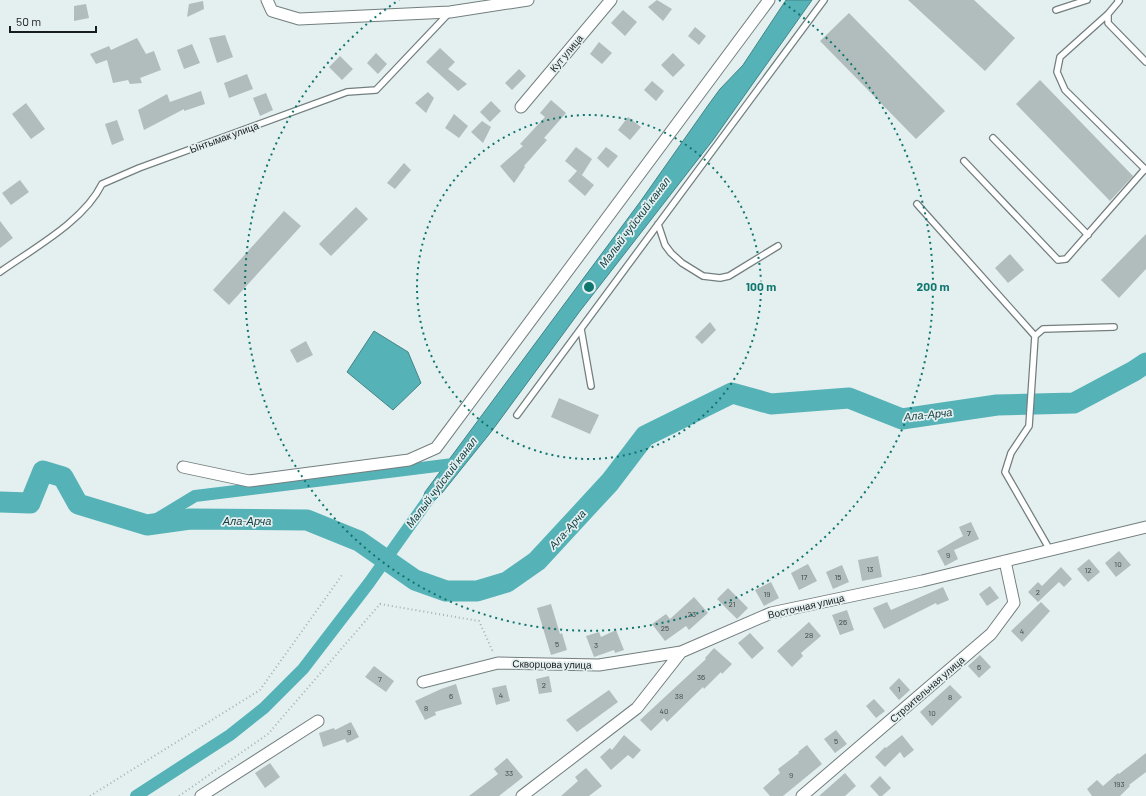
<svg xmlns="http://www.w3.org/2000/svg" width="1146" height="796" font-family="Barlow,sans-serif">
  <rect width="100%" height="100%" fill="#e4eff0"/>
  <!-- water -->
  <path fill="#55b2b6" stroke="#438588" d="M786,0H812L713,140L580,311L491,432L442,493L429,506L422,501L425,492L640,202L709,104L720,89L743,65Z
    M374,331L408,352L421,383L393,410L347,372Z"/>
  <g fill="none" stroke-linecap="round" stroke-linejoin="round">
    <!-- canal -->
    <path stroke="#55b2b6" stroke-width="12" d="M147,525L195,496L453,464
      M136,796L230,735L264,708L303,669L369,583L435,490"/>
    <!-- river -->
    <path stroke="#55b2b6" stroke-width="21" d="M0,502L30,503L43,471L63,477L78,504L147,525L190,519L307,520L359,541L415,580L446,591H477L507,582L537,561L610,482L645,436L732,393L771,404L849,398L902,419L997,405L1074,403L1134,371L1146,363"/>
  </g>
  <!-- building -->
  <path fill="#b1bcbd" d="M657,0L672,9L663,21L648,7Z
    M908,0H974L1015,38L985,71Z
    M203,1L204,9L187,17L189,4Z
    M86,4L89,18L74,21V6Z
    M623,10L637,22L625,36L611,23Z
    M849,13L945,111L916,139L820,41Z
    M695,27L706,36L699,45L688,36Z
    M225,35L233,57L217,63L209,38Z
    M137,38L146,54L154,51L161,70L140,78L142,83L130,84L128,80L113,83L107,60L96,64L90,54L109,46L111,50Z
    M599,42L612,53L602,64L590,54Z
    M192,44L200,63L184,69L177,50Z
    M440,48L455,62L448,69L467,84L458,91L426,62Z
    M376,53L387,64L378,74L367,63Z
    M673,53L685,65L673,77L661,65Z
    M340,56L353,69L342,80L329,67Z
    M519,69L526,76L512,90L505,83Z
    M247,74L253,89L229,98L224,83Z
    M1040,80L1133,176L1110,201L1016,104Z
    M652,81L664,91L656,101L644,90Z
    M201,91L205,104L184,111V109L144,130L138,110L167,94L170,102Z
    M428,92L434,98L426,113L415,103Z
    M266,93L273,110L260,116L253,98Z
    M551,100L566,113L544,138L547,140L524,166L525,167L514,183L500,166L523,146L520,144L545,117L540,113Z
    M491,101L501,111L490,122L480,112Z
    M26,103L45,129L31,139L12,114Z
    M454,114L468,126L459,138L445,128Z
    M628,117L641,127L630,140L618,130Z
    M117,120L124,140L112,145L105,124Z
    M482,121L491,127L483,143L471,132Z
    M576,147L592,159L582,175L565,161Z
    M606,147L618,156L608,168L597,158Z
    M404,163L411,170L395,189L387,183Z
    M577,171L594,185L585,196L568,181Z
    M20,180L29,192L11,205L2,193Z
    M356,207L368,219L331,256L319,244Z
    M284,211L301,226L229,305L213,290Z
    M0,221L13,238L0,248Z
    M1146,234V269L1119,298L1101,280Z
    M1010,254L1024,270L1008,283L995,268Z
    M710,322L716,330L702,344L695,337Z
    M306,341L313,355L297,363L290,350Z
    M559,398L599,415L590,434L551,417Z
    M971,522L979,539L954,550L958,559L945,566L937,551L963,536L959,527Z
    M1119,551L1131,565L1116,577L1105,563Z
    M878,556L882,577L862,581L858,560Z
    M1089,559L1100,572L1088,582L1077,569Z
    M808,564L817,581L799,590L791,573Z
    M842,565L849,582L833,589L826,572Z
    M1061,567L1072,579L1064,587L1059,582L1038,602L1028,592L1038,582L1042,586Z
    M771,582L779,598L764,606L755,590Z
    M990,586L999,598L987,606L979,594Z
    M943,587L949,600L937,605L936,603L884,629L873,608L887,602L891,610Z
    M728,588L748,608L737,619L717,599Z
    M694,597L708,613L689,630L686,626L665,641L652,624L666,614L670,619Z
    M1041,602L1050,611L1022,642L1011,631Z
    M551,604L560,634L562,633L567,650L551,655L537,608Z
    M847,610L854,630L840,635L832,615Z
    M809,622L821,636L801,653L803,656L792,667L777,651Z
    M616,630L624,650L615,653L614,650L594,657L586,636L599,632L601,637Z
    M750,633L764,648L752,659L738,643Z
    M714,648L732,664L722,674L721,672L704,689L703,687L667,722L664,718L651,731L640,720L706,659L705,658Z
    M980,655L991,667L979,678L968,666Z
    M374,666L394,681L386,692L365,677Z
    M549,676L552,692L539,694L536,679Z
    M899,678L910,690L899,700L889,688Z
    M456,684L462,704L435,712L436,715L425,720L415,701L441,689Z
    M506,685L510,701L496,705L492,688Z
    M950,685L962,697L932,726L920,712Z
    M609,690L618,702L577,732L566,720Z
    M874,699L885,711L876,718L866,706Z
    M351,722L359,737L347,743L345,739L323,747L319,733L334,728L335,730Z
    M836,730L847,744L835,753L824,739Z
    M624,735L641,750L633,759L628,755L611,770L600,757L610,748L612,750Z
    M902,735L914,750L904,758L900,752L885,767L875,757L885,747L886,748Z
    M807,745L822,764L783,796H770L763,788L780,773L778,769L799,753L798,752Z
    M1146,753V772L1129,785L1130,786L1120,796H1092L1087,789L1097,780L1103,786L1118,773L1119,774Z
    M507,758L523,777L499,796H469L498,774L494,769Z
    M270,763L280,777L265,788L255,773Z
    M586,768L602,786L589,796H561L578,781L575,777Z
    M845,773L856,786L845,796H819Z
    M880,776L891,788L882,796H879L870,786Z"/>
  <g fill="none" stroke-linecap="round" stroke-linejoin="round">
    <!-- service casing -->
    <g stroke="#737e7e" stroke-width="8">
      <path id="service" d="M1118,0L1119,1L1108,14L1060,57L1057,72L1065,90L1146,170
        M1056,10L1087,0
        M1108,14V23L1146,62
        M993,138L1088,235
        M964,161L1058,260L1066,259L1145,169
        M917,204L1035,336
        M658,224L665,245L671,253L682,263L703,276L720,278L729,276L778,246
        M0,272C34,248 84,221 102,184L139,168L347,92L376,90L449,13
        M581,329L591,386
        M517,415L824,0
        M1050,550L1005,472L1011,453L1029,426L1035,336L1043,329L1114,327"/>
    </g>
    <!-- minor casing -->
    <g stroke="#737e7e" stroke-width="13">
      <path id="minor" d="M267,0L272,11L299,19L450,12L528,0
        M521,107L611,0
        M183,467L249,481L409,460L436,448L769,0
        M423,682L498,663L599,665L681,652
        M201,796L318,721
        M522,796L637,708L681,652L771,613L922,581L1146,527
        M802,796L991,634L1014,603L1005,561"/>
    </g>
    <!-- path -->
    <path stroke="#a7b0b0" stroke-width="2" stroke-dasharray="1 3" stroke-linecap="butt" d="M90,796L260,690L342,575
      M179,796L268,734L380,604L479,621L493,652"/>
    <!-- service -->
    <use href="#service" stroke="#fff" stroke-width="5.5"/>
    <!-- minor -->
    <use href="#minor" stroke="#fff" stroke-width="11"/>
  </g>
  <!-- distance rings -->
  <g fill="none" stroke="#0f766e" stroke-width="2" stroke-dasharray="2 4">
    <circle cx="589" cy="287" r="172"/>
    <path d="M779 0A344 344 0 1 1 399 0"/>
  </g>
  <g text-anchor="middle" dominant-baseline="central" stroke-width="3.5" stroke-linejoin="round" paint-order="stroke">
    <!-- number labels -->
    <g font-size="8" fill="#3e4444">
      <text x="969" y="533">7</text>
      <text x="948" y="555">9</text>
      <text x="1118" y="564">10</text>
      <text x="870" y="569">13</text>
      <text x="1088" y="570">12</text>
      <text x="804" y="577">17</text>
      <text x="838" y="577">15</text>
      <text x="1038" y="592">2</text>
      <text x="767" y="594">19</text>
      <text x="732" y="604">21</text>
      <text x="692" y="614">23</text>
      <text x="843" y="622">26</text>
      <text x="665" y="628">25</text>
      <text x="1022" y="631">4</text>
      <text x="809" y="635">28</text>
      <text x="557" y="644">5</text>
      <text x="596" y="645">3</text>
      <text x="979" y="667">6</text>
      <text x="701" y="677">36</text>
      <text x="380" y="679">7</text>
      <text x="544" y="685">2</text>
      <text x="899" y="689">1</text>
      <text x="501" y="695">4</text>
      <text x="451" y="696">6</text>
      <text x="679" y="696">38</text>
      <text x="950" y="697">8</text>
      <text x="426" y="708">8</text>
      <text x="664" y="711">40</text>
      <text x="932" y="713">10</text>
      <text x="349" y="732">9</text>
      <text x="836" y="741">5</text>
      <text x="509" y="773">33</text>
      <text x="791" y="775">9</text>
      <text x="1119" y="784">193</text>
    </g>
    <!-- street labels -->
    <g font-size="10" fill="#181c1c" stroke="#e4eff0">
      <text transform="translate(566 53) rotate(-50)">Кут улица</text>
      <text transform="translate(224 137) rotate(-20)">Ынтымак улица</text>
      <text transform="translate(806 606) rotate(-13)">Восточная улица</text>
      <text transform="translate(552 664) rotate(1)">Скворцова улица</text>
      <text transform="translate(927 689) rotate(-41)">Строительная улица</text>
    </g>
    <!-- water labels -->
    <g font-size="11" font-style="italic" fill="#144042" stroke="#e4eff0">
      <text transform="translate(634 222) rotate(-53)">Малый чуйский канал</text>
      <text transform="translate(928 414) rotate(-6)">Ала-Арча</text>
      <text transform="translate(441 482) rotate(-53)">Малый чуйский канал</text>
      <text x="247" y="520">Ала-Арча</text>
      <text transform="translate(567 529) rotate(-48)">Ала-Арча</text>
    </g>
  </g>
  <circle cx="589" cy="287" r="6" fill="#0f766e" stroke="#e4eff0" stroke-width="2"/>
  <g font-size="12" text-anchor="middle" font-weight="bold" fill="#0f766e" stroke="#e4eff0" stroke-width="3.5" stroke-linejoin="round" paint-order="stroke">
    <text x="761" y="291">100 m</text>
    <text x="933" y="291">200 m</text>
  </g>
  <!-- scale -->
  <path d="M10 26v6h86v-6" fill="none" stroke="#181c1c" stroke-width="2"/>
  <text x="16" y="26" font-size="12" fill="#181c1c" stroke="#e4eff0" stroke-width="3" paint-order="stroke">50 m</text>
</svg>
